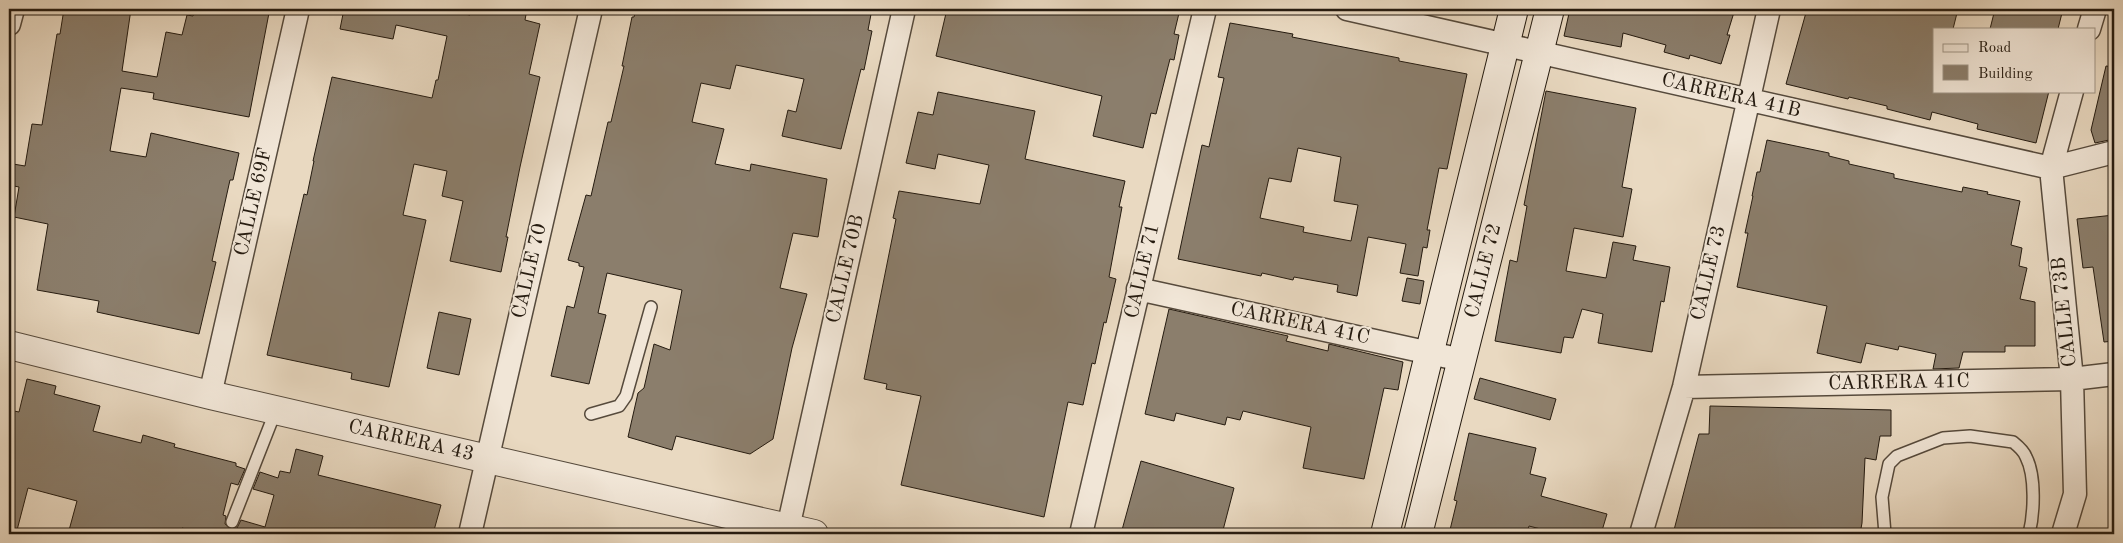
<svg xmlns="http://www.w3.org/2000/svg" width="2123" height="543" font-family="'Old Standard TT',serif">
  <rect width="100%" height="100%" fill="#e9d9c1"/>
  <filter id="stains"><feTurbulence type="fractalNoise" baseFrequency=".004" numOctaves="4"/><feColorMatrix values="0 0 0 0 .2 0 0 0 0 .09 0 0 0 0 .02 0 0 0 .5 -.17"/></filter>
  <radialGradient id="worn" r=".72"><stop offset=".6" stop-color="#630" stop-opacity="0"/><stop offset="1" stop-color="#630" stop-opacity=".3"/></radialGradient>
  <!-- building -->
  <path fill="#8b7e6c" stroke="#251b10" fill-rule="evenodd" d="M64,9H131L122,71L157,77L166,32L182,35L187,15L193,16L195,9H251L269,13L249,117L153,99L154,93L121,88L110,151L146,157L151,133L239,153L233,180H230L212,261L216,262L199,334L97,312L99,301L37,290L48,224L14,217L19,187L9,185L13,164L25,166L32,124L42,125L57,34H60Z
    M344,9H437L470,15L471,9L495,14L496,9H527L525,20L540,24L529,74L540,77L520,167L506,237H508L501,272L450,261L463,201L442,196L447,171L414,164L403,215L426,220L389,387L351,379L352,373L267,355L304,194L307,195L314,161H313L332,77L432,98L436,80H438L447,36L396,25L393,39L340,29Z
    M636,9H872L868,30L872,31L864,70L861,69L841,149L782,136L788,110L796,112L804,79L736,65L730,89L701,83L692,122L724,129L715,164L750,171L751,164L827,179L818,237L793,233L780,288L807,294L792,348L773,439L750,454L676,436L672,450L628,437L638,393L644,388L654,344L670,350L682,290L607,273L598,313L606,315L589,384L551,376L567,306L574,308L584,267L579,266V263L568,260L586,195L591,196L608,122H611L624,66H622L632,17H634Z
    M947,9H1180L1174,34L1179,35L1174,60L1170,59L1156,114L1151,113L1143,148L1093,136L1102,96L936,56Z
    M1570,9H1590L1614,13L1615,9H1735L1727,35H1730L1721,64L1690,55L1689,59L1664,52L1666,45L1623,33L1621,47L1564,36Z
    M1807,9H1958L1953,29H1934V91H2049L2036,143L1977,129L1978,124L1932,112L1930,120L1887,109V106L1849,97L1848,99L1786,84Z
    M1995,9H2063L2058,29H1990Z
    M1230,23L1293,34L1292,37L1399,58V61L1467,74L1447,169L1439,168L1427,230H1430L1427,248L1423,247L1418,276L1400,273L1406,244L1368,237L1357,296L1337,292L1338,285L1294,277L1293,280L1262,273L1261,276L1178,259L1202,145L1209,147L1224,78L1218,77ZM1298,148L1341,157L1334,201L1358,205L1351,241L1303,232L1304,227L1260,218L1269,178L1291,182Z
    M2106,66L2114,67V139L2095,143L2091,130Z
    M1546,91L1636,108L1622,187L1632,189L1623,237L1574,228L1566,271L1606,278L1613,242L1636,246L1633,260L1670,267L1664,302L1661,301L1652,352L1598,343L1603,314L1582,309L1573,338L1564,337L1561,353L1495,341L1510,260L1517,262L1527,206L1524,205Z
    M938,92L1035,111L1025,159L1125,181L1119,207H1122L1109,277L1116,279L1106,323L1104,322L1095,364L1092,363L1083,405L1068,402L1044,517L901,485L921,396L886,389L887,384L864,379L896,219L893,218L899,191L980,204L989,165L938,154L935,169L906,163L918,112L933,115Z
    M1767,140L1829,153V156L1849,161V164L1894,174V178L1962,192L1963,187L1988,192L1987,194L2020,201L2011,245L2022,248L2019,266L2027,268L2020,299L2035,302V346H2005V352H1963L1959,368L1933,369L1936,354L1899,346L1898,350L1866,343L1861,363L1817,353L1827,306L1737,287L1748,233H1745L1753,196H1752L1757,172H1760Z
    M2114,215V341L2104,342L2093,267L2083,268L2077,219Z
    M1407,278L1424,281L1420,304L1402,301Z
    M1169,309L1288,336L1286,341L1328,351L1329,344L1403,362L1398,390L1384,388L1364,479L1303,468L1311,427L1243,411L1240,420L1227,417L1225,425L1176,413L1174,421L1145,414Z
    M439,312L471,319L459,375L427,368Z
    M1480,378L1556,399L1550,420L1474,399Z
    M27,379L56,386L54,394L100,406L93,431L141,443L143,435L175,444L174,447L236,463V466L245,469L238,485L231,483L223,515L226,516L225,524L230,529L237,528L241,520L265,527L274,495L253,489L260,472L278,478L280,471L290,473L296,449L323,456L318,475L441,505L433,534H204L182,528L181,534H68L77,501L28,488L16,534H9V410L19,412Z
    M1710,406L1891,410V436H1880L1876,460L1865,458L1862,523L1860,534H1703L1674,530L1699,434H1709Z
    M1469,433L1536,448L1530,474L1546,478L1541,496L1607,514L1601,534H1560L1529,526L1527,534H1449L1457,501L1454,500Z
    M1141,461L1234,488L1222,534H1136L1122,530Z"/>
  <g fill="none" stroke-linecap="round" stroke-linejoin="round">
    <!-- service casing -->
    <g stroke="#564a3c" stroke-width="14">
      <path id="service" d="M591,414L619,406L626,396L651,307
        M232,522L276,410
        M1885,534L1882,497L1889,464L1897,456L1943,438L1970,436L2013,442C2018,446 2024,451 2026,457C2036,476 2034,514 2029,534"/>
    </g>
    <!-- minor casing -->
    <g stroke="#564a3c" stroke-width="25">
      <path id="minor" d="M1347,9L2051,168L2114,152
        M9,24L13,9
        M2089,29L2095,9
        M1138,289L1462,360
        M1684,387L2072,379L2114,374
        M210,395L298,9
        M788,528L904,9
        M470,534L591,9
        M1081,534L1205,9
        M1641,534L1684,387L1769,9
        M2063,534L2075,494L2072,379L2051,168L2072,91"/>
    </g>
    <!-- tertiary casing -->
    <g stroke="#564a3c" stroke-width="30">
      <path id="tertiary" d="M9,345L210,395L814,534"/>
    </g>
    <!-- secondary casing -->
    <g stroke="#251b10" stroke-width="30">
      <path id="secondary" d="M1385,534L1514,9
        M1418,534L1550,9"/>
    </g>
    <!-- service -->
    <use href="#service" stroke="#f1e6d7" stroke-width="11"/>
    <!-- minor -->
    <use href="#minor" stroke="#f1e6d7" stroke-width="22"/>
    <!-- tertiary -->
    <use href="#tertiary" stroke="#f1e6d7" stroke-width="28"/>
    <!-- secondary -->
    <use href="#secondary" stroke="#f1e6d7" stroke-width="28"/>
  </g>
  <g text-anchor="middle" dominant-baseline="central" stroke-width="4" stroke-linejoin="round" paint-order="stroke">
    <!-- street labels -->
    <g font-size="20" fill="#251b10" stroke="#f1e6d7">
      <text transform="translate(1731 96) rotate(13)">CARRERA 41B</text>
      <text transform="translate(254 202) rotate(-77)">CALLE 69F</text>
      <text transform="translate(846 269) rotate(-77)">CALLE 70B</text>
      <text transform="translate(530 271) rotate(-77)">CALLE 70</text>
      <text transform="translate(1143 271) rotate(-77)">CALLE 71</text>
      <text transform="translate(1484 271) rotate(-76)">CALLE 72</text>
      <text transform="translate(1709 273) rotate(-77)">CALLE 73</text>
      <text transform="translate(2065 312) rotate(-96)">CALLE 73B</text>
      <text transform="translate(1300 324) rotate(12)">CARRERA 41C</text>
      <text transform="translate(1899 383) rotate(-1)">CARRERA 41C</text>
      <text transform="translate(411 441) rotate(13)">CARRERA 43</text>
    </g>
  </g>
  <!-- margin -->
  <rect width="2123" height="543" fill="none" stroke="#e9d9c1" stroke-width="30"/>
  <rect x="10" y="10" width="2103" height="523" fill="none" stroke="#251b10" stroke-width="2.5"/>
  <rect x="15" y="15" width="2093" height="513" fill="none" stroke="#251b10"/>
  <!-- legend -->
  <rect x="1933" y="28" width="162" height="65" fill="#f1e6d7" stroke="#9f9587"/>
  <rect x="1943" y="44" width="25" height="8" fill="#f1e6d7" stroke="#9f9587"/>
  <text x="1978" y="52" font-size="15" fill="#251b10">Road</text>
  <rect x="1943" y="65" width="25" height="15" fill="#8b7e6c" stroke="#9f9587"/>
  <text x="1978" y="78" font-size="15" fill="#251b10">Building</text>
  <rect width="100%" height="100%" filter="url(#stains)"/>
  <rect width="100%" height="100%" fill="url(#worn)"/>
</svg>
